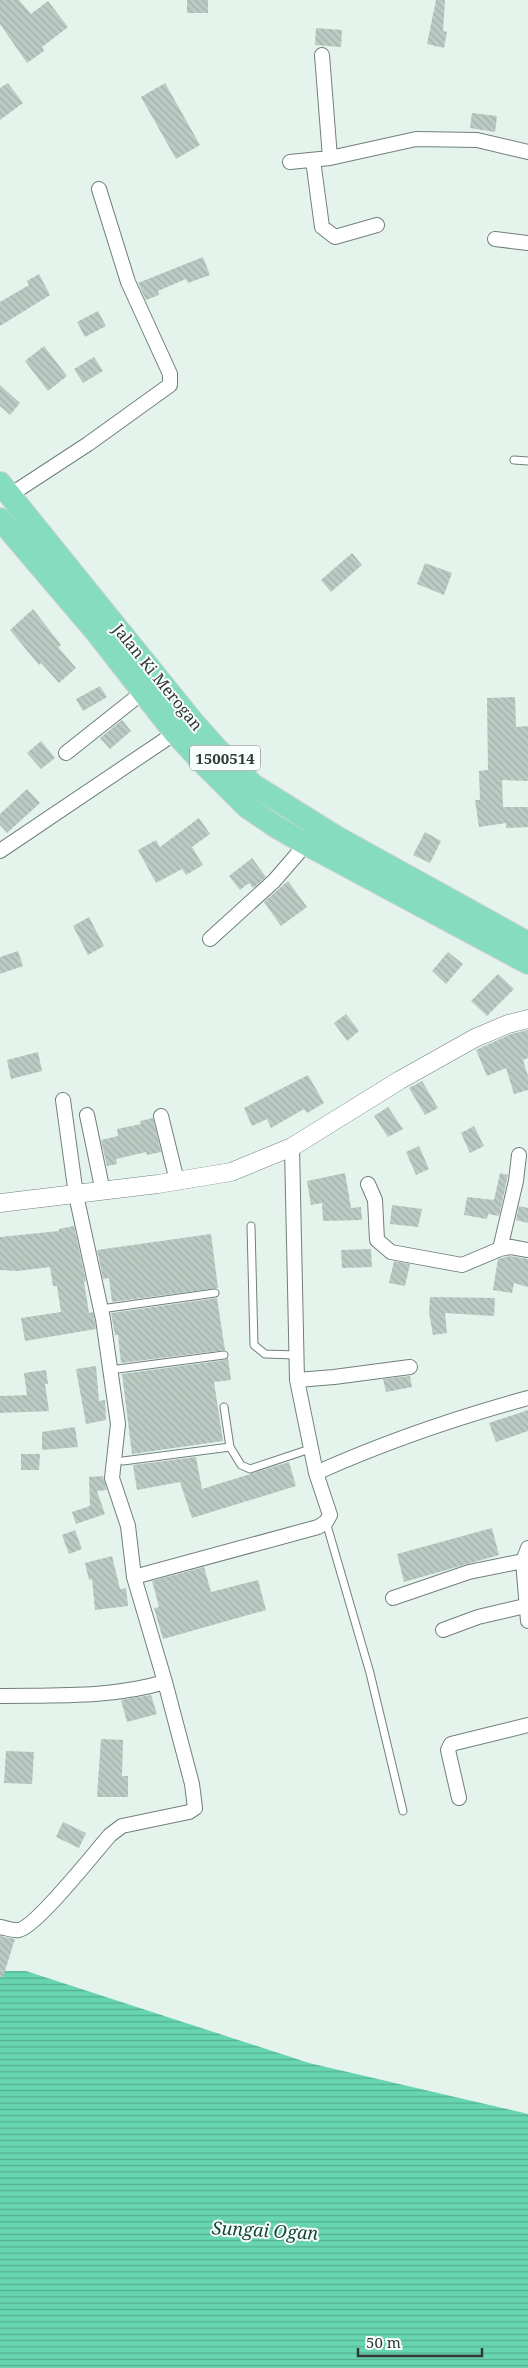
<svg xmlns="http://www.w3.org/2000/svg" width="528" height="2368" font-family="'Noto Serif',serif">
  <defs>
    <pattern id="water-rules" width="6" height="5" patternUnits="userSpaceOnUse" patternTransform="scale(1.25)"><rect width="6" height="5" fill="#67d5af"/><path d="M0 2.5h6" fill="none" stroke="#55ae8f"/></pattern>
    <pattern id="building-back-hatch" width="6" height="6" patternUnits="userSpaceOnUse" patternTransform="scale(1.25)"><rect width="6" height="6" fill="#bbcbc4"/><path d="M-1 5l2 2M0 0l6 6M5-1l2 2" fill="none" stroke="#a1afa9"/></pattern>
  </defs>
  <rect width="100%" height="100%" fill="#e4f4ed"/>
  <!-- water -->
  <path fill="url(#water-rules)" d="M0,1971H26L309,2063L528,2114V2368H0Z"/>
  <!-- building -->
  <path fill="url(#building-back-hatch)" d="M0,0H19L31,14L48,1L68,27L42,47L44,51L27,63L0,24Z
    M187,0H208V13H187Z
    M436,0H445L443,31L447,32L444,48L427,44Z
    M316,28L342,30L341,47L315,45Z
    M8,83L23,103L0,120V88Z
    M165,83L200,145L176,159L141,97Z
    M472,113L497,116L495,132L470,128Z
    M203,257L210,275L188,283L186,279L158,291L159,295L146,300L138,283Z
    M39,274L50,295L0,326V302L29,285L27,281Z
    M98,311L106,326L85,337L77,322Z
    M44,346L67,376L48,391L25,361Z
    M94,357L103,371L83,383L74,369Z
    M0,385L20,403L10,415L0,406Z
    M352,553L362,565L331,592L321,580Z
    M425,563L452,573L444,595L417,584Z
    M33,609L61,645L58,647L76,668L59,683L41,663L39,665L10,630Z
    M100,686L107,697L83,711L76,699Z
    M515,697L516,727L528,726V781L502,780L503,807H528V827L506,828V823L479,827L475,800H480L479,771L488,770L487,698Z
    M122,720L131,731L110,749L100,738Z
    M41,741L55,758L41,769L27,753Z
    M27,789L40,803L7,833L0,825V814Z
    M199,818L210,834L192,847L203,865L186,875L182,869L156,883L138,850L156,840L160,847Z
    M425,832L441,841L430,863L413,855Z
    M252,858L266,877L253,888L249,883L240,890L229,876Z
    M288,881L307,907L281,926L264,902Z
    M89,917L104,946L88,955L73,926Z
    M18,951L23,966L0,974V957Z
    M448,952L463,964L446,984L432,971Z
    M498,974L514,989L487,1016L471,1001Z
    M346,1014L359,1031L347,1041L334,1023Z
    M528,1030V1058L523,1060L528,1076V1090L514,1094L506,1068L487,1076L476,1050L511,1034Z
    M38,1052L42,1071L11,1079L7,1060Z
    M308,1075L324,1103L307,1113L304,1109L271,1128L267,1119L252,1126L244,1108Z
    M422,1081L438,1108L425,1115L409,1088Z
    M388,1107L403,1129L388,1137L374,1116Z
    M153,1118L161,1152L147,1155L146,1152L116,1159L117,1164L107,1166L101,1140L118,1136L117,1129L141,1124L140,1121Z
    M474,1126L484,1146L470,1153L461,1133Z
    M419,1146L429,1169L416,1175L406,1152Z
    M345,1173L351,1208L361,1207L362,1220L323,1221L322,1203L311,1205L307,1181Z
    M500,1173L508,1175L499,1216L488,1214L487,1219L464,1215L467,1197L494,1200Z
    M392,1205L422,1209L418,1227L390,1224Z
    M519,1206L528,1208V1223L516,1220Z
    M74,1226L86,1281L84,1282L89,1313L93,1312L96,1329L25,1341L21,1318L61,1312L57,1286H53L50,1267L18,1271L0,1270V1237L59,1231V1229Z
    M211,1234L218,1288L112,1302L109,1278L103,1279L97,1250Z
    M371,1249L372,1267L342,1268L341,1250Z
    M510,1256L528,1259V1287L514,1283L512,1293L493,1290L498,1259Z
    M394,1261L410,1264L405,1286L389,1283Z
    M430,1297L495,1298L494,1316L445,1313L447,1333L433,1335L429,1312Z
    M217,1298L225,1350L121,1363L118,1335H115L111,1313Z
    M228,1358L231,1380L214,1382L223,1441L132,1454L122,1374L225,1360Z
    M96,1366L99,1401L105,1400L106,1420L86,1424L76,1369Z
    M46,1370L48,1384H45L49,1411L0,1413V1396L27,1395L24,1373Z
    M410,1376L412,1387L386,1392L383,1379Z
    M528,1410V1431L496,1442L489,1423Z
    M75,1427L78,1447L42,1450V1432Z
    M21,1454H40L39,1470H21Z
    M196,1457L202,1489L289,1462L296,1486L192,1518L180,1482L137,1490L133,1465Z
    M103,1476L107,1490L97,1491L105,1514L76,1524L72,1512L90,1506L89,1477Z
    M492,1528L499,1555L404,1582L397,1554Z
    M75,1530L82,1549L69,1554L62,1535Z
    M112,1556L120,1589L126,1588L128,1606L95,1610L92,1579L89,1580L85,1563Z
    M204,1567L211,1592L258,1580L266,1610L163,1639L154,1608L159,1607L152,1581Z
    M151,1695L157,1714L127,1722L121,1700Z
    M101,1739L123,1740L122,1776H128V1797H97Z
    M6,1751L34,1752L32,1784L4,1783Z
    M63,1822L86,1833L79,1848L56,1837Z
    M0,1936L15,1939L3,1977H0Z"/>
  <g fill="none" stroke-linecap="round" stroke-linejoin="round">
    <!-- service casing -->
    <g stroke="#718079" stroke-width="9">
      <path id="service" d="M514,460L528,461
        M251,1226L254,1345L265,1354L296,1355
        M101,1309L215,1293
        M110,1370L224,1355
        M224,1407L230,1447
        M123,1461L230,1447L241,1465L250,1469L310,1449
        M326,1522L370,1673L403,1811"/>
    </g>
    <!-- minor casing -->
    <g stroke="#718079" stroke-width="16">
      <path id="minor" d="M322,55L330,158
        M313,160L322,227L335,237L377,225
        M290,162L330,158L416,139L477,140L528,152
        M495,239L528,243
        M10,495L88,444L170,385V374L128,282L99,189
        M66,753L143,692
        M0,851L175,733
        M210,939L274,881L306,844
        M87,1115L103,1192
        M161,1116L177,1181
        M368,1184L375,1200L377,1240L391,1252L462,1265L500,1249L511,1247L528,1250
        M500,1249L516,1181L519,1155
        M297,1380L334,1377L410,1367
        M316,1473C385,1442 455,1418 528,1398
        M528,1548L523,1561L528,1621
        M134,1577L318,1527L326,1522L330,1515L316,1473L297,1380L292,1147
        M393,1598L469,1572L523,1561
        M443,1630L478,1617L525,1606
        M0,1696C55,1695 112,1698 165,1682L134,1577L128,1526L112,1478L118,1424L103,1319L76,1195L63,1100
        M459,1798L448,1750L451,1744L528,1725
        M0,1927C6,1928 13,1931 19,1930C37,1926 95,1852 110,1835L122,1826L189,1812L195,1808L192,1784L165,1682"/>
    </g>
    <!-- tertiary casing -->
    <g stroke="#718079" stroke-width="19">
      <path id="tertiary" d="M0,1203L158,1184L231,1172L292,1147L400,1080L475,1038L508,1024L528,1019"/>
    </g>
    <!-- trunk casing -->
    <g stroke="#d2d3d3" stroke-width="24">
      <path id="trunk" d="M0,483L193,722L218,750L253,785L338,838L528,943
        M0,519L97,633L175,733L205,765L247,807L275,826L306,844L528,963"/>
    </g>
    <!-- service -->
    <use href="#service" stroke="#fff" stroke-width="7"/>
    <!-- minor -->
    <use href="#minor" stroke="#fff" stroke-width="14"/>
    <!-- tertiary -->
    <use href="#tertiary" stroke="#fff" stroke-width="18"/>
    <!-- trunk -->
    <use href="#trunk" stroke="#86dcbe" stroke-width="22"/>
  </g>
  <g text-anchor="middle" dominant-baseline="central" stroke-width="4" stroke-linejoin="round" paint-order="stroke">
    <!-- shield labels -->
    <rect fill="#f8fffc" stroke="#6e7472" stroke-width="1" x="190" y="745.5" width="70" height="25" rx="4"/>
    <g font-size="15" font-weight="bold" fill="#333937">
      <text x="225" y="758">1500514</text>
    </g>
    <!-- street labels -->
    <g font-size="16" fill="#333937" stroke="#f8fffc">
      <text transform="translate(158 677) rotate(51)">Jalan Ki Merogan</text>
    </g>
    <!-- water labels -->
    <g font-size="18" font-style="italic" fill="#164637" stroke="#f8fffc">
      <text transform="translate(265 2230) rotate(3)">Sungai Ogan</text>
    </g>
  </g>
  <!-- scale -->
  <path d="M358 2348v8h124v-8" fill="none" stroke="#333937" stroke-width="2.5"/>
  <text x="366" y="2348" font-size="15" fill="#333937" stroke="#f8fffc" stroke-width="4" paint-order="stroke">50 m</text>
</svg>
